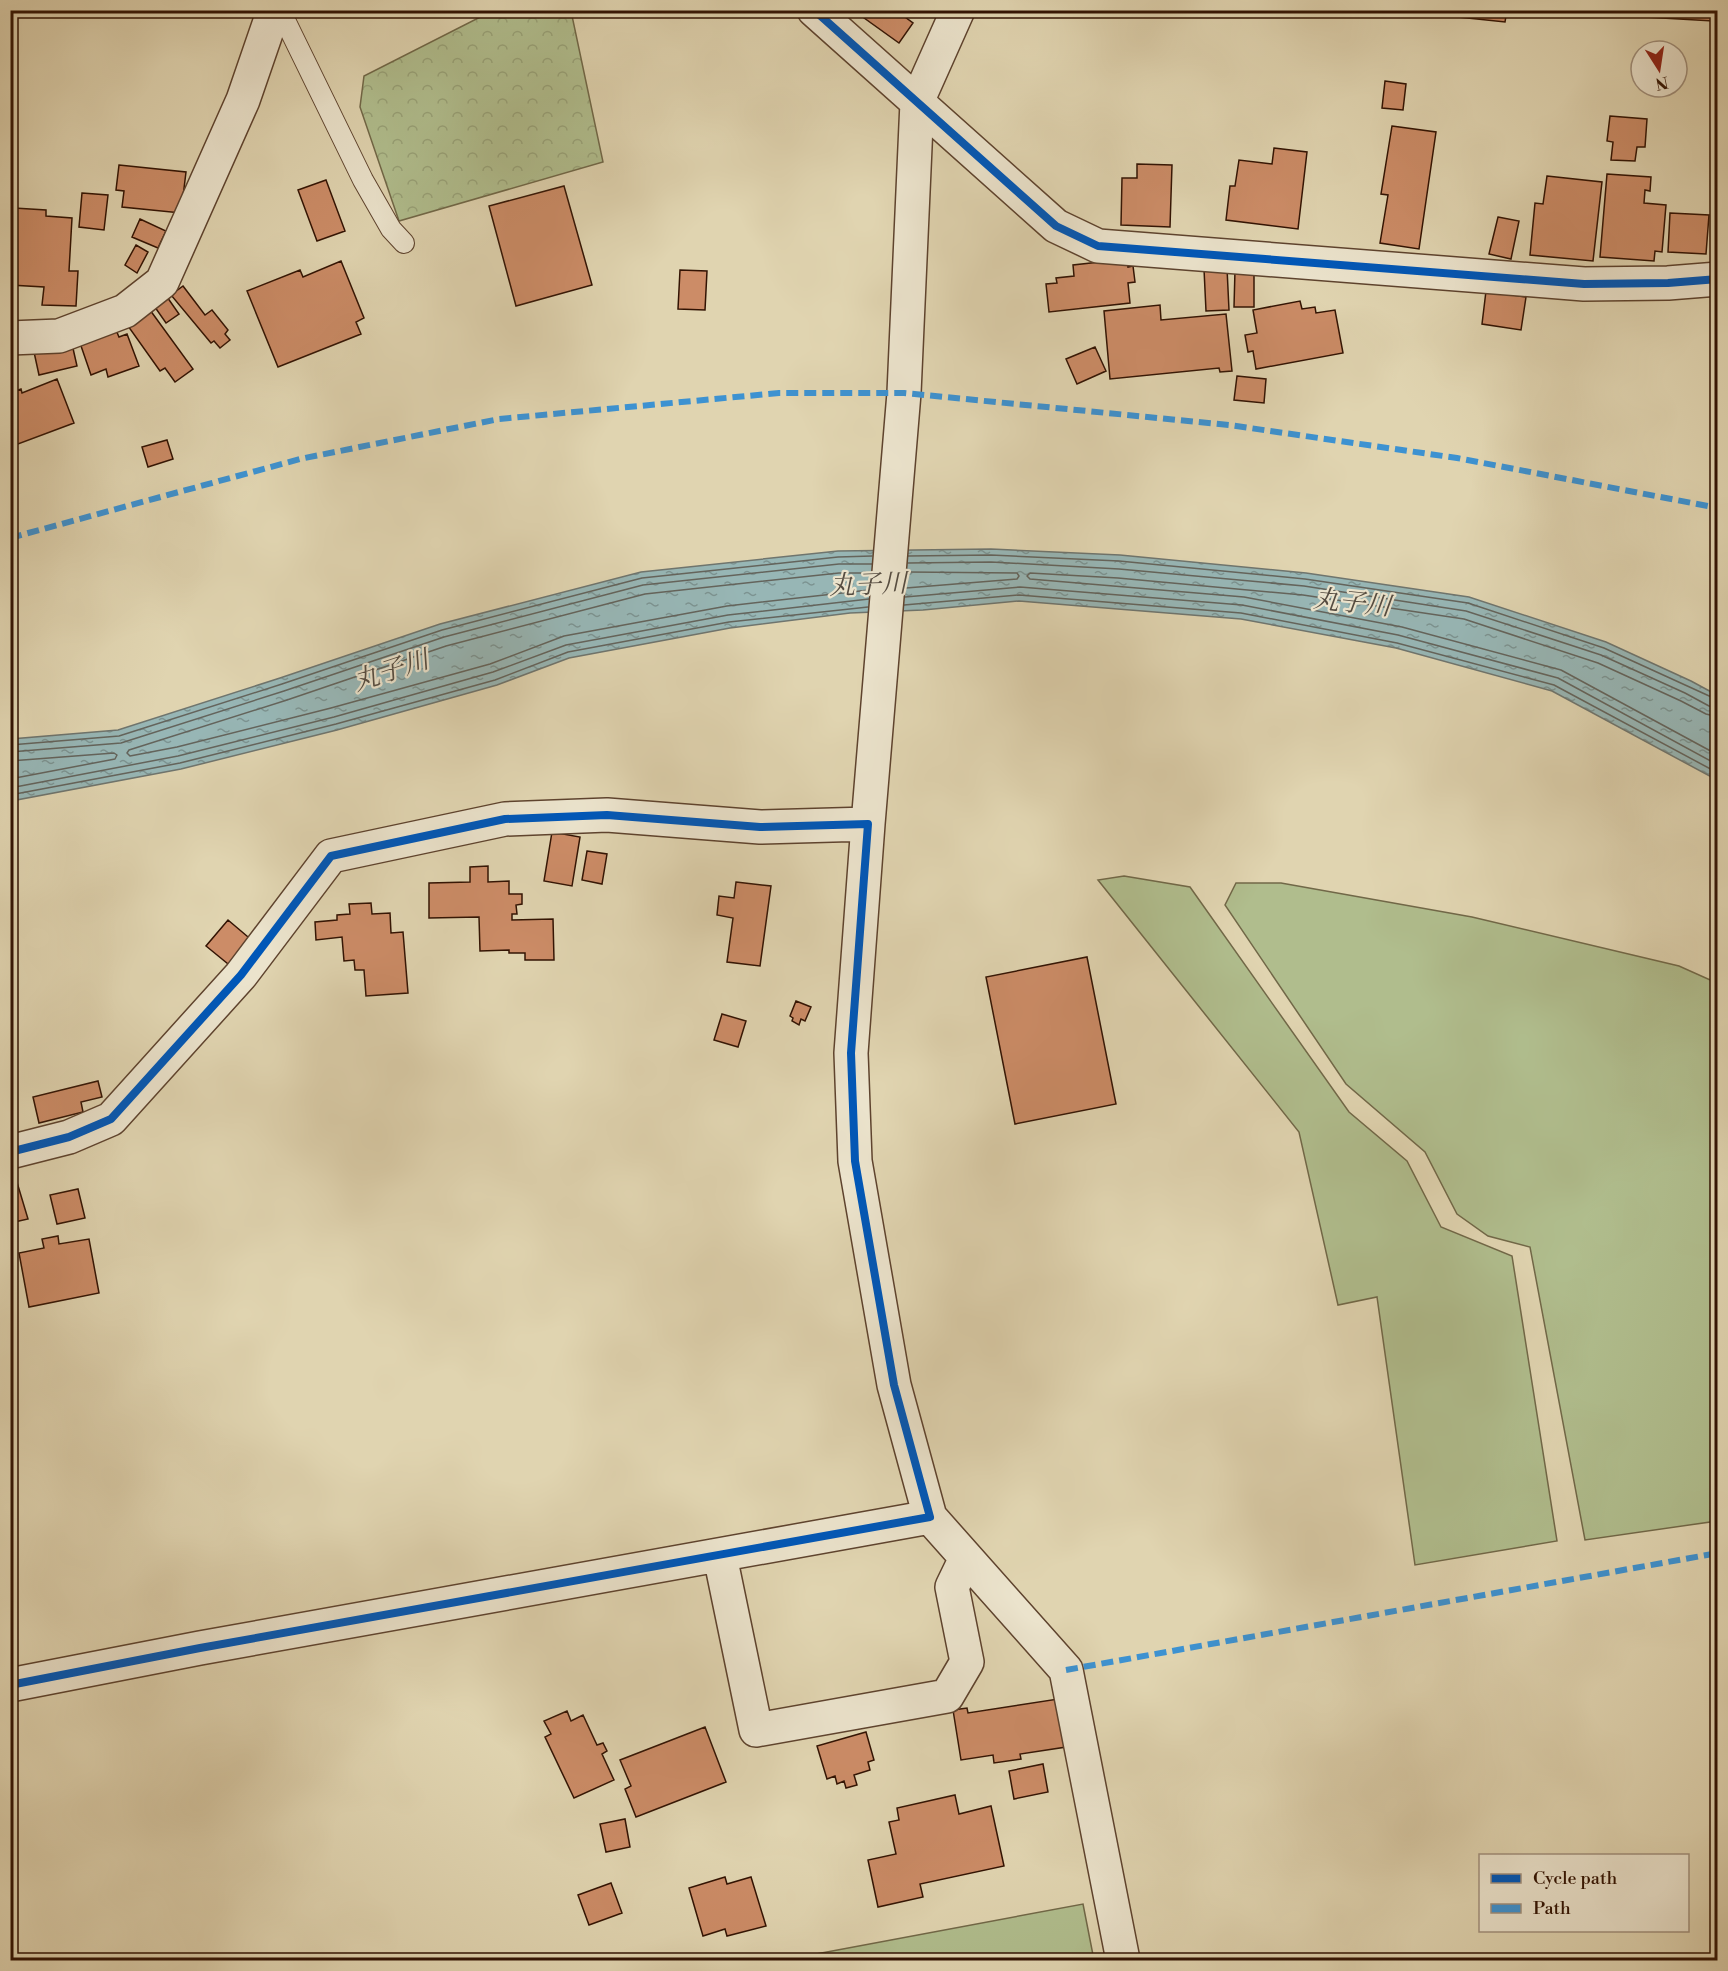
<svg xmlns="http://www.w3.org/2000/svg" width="1728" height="1971" font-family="'Libre Bodoni','Noto Serif JP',serif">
  <defs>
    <pattern id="forest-crowns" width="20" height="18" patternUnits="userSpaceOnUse" patternTransform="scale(1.5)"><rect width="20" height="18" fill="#b0bd8d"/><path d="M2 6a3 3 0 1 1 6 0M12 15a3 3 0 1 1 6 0" fill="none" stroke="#98a278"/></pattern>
    <pattern id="water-ripples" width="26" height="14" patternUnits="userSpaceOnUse" patternTransform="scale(1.5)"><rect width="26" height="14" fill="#97b6b5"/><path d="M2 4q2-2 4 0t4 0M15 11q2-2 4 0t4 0" fill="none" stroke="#7c9391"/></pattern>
  </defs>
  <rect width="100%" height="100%" fill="#e0d4b0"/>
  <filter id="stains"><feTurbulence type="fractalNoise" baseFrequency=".00333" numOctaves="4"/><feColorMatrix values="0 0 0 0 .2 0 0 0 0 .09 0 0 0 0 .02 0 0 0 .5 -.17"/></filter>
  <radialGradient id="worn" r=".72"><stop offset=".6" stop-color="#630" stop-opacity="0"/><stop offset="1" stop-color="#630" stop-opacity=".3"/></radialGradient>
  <!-- grass -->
  <path fill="#b0bd8d" stroke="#716848" stroke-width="1.5" d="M1124,876L1190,887L1349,1112L1407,1161L1441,1227L1512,1256L1557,1541L1415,1565L1377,1297L1338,1305L1299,1132L1098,880Z
    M1236,883H1281L1472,917L1679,966L1717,983V1521L1585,1540L1530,1247L1488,1236L1457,1214L1425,1152L1346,1084L1225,905Z
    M1083,1904L1094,1960H784Z"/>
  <!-- forest -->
  <path fill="url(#forest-crowns)" stroke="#716848" stroke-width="1.5" d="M492,11H571L603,162L399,221L360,107L364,76Z"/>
  <!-- water -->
  <path fill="url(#water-ripples)" stroke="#6f756e" stroke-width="1.5" d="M991,549L1120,555L1306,573L1469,597L1606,642L1691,681L1717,695V780L1552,691L1396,648L1241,619L1019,601L923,610L850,613L730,628L569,658L497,685L337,730L181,769L11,801V739L118,730L280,678L440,624L641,572L838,551Z"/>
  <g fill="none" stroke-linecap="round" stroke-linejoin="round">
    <!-- shore -->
    <path stroke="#64645c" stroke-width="1.5" d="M908,556L991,555L1119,561L1305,579L1468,603L1604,648L1718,700
      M908,563L991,562L1119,569L1304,586L1466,611L1601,655L1685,693L1709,706L1718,708
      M906,588L1017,579L1019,576L1017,573L907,572
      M869,590L727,606L564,636L490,664L331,708L177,747L130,756L127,753L129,750L287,700L446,646L645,594L839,573H871
      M905,597L1020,587L1242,605L1398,635L1558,678L1718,765
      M904,605L1019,595L1241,613L1397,643L1554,685L1718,773
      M1718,717L1706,714L1681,701L1598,663L1464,619L1303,595L1118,578L1030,573L1027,576L1030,579L1244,597L1402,627L1561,670L1718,755
      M10,745L119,736L282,684L442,630L642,578L838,557L872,556
      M10,752L121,743L284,691L444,637L643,585L839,564H872
      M10,761L114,753L117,755L115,759L10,779
      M10,788L178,756L334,717L493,672L566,645L728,615L869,599
      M10,795L180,763L336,724L495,680L568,652L729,622L868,607"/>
  </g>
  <!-- building -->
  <path fill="#cc8c67" stroke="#321303" stroke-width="1.5" d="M853,10H904L901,14L913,23L899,43Z
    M1412,10H1507L1505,22L1411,12Z
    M1645,10H1714L1713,21L1645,17Z
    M1385,81L1406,84L1403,110L1382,108Z
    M1610,116L1647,119L1645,147H1637L1635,161L1611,160L1613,142L1607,141Z
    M1392,126L1436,132L1419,249L1380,243L1388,195L1381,194Z
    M1274,148L1307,152L1298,229L1226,220L1230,186H1235L1239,160L1272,164Z
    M1137,164L1172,165L1170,227L1121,225L1122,178H1137Z
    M119,165L186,172L181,213L122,207L124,191L116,190Z
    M1607,174L1651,177L1650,191L1645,190L1644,203L1666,205L1662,252L1655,251L1654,261L1600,257Z
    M1547,176L1602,182L1593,261L1530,255L1535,203L1543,204Z
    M326,180L345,231L317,241L298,190Z
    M564,186L592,285L516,306L489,206Z
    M82,193L108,195L104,230L79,227Z
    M14,208L46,210V216L72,218L69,271H78L76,306L42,305L44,287L10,285Z
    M1670,213L1709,215L1706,254L1668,252Z
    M1498,217L1519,221L1511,259L1489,254Z
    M140,219L166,231L158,248L132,237Z
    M136,245L148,252L137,273L125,265Z
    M1127,259L1128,267L1133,266L1135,282L1128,283L1130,303L1049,312L1046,284L1057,283L1056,278L1074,276L1073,265Z
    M341,261L364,318L356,322L361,334L278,367L247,291L300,270L303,277Z
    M1227,268L1229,310L1206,311L1204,269Z
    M680,270L707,271L705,310L678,309Z
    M1235,270L1254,271V307H1234Z
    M183,286L205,315L212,310L228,330L225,334L230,340L220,348L214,341L211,343L171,295Z
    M1486,291L1526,297L1521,330L1482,324Z
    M165,294L179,314L166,323L152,303Z
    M1300,301L1302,309L1315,307L1316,313L1335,310L1343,353L1256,369L1253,351L1248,352L1245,335L1257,333L1253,310Z
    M1160,305L1161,320L1226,314L1232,371L1220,372L1219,368L1110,379L1104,311Z
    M150,310L193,369L175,382L165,368L160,371L128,326Z
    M116,330L119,337L127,334L139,366L108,377L106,369L91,375L80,343Z
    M72,344L77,366L39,375L34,352Z
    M1095,347L1106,371L1077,384L1066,359Z
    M1237,376L1266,379L1264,403L1234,400Z
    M57,379L74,423L10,447V393L21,389L22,393Z
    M167,440L173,459L148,467L142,447Z
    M552,832L580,837L572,886L544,881Z
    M587,851L607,854L602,884L582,880Z
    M488,866V882L509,881V894H522V904L516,905L517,914H512V920L553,919L554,960H525V953H509V950L480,951L479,917L429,918V883L470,882V867Z
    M736,882L771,886L760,966L727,962L733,918L717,915L719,896L734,898Z
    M371,903L372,914L390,913L391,933L403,932L408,993L366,996L364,970H355L354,960L344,961L342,937L316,940L315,922L337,920V915L350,914L349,904Z
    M228,920L254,942L233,968L206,946Z
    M1087,957L1116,1104L1015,1124L986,977Z
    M796,1001L811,1007L805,1021L801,1019L799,1025L792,1021L793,1018L790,1016Z
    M722,1014L746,1021L738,1047L714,1040Z
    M98,1081L102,1097L81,1102L83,1112L39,1123L33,1097Z
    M10,1169H13L28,1219L10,1223Z
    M78,1189L85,1218L57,1224L50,1195Z
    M58,1236L59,1244L89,1239L99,1293L29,1307L19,1253L44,1248L42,1239Z
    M1058,1699L1066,1747L1020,1754L1021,1759L994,1763L993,1755L961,1760L953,1710L967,1708L968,1713Z
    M567,1711L571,1721L583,1715L597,1745L603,1743L607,1751L602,1754L614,1780L574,1798L545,1737L551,1734L544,1721Z
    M705,1727L726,1782L636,1817L625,1789L631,1786L620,1760Z
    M866,1732L874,1760L868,1762L870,1770L854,1775L857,1785L846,1788L844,1781L837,1784L835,1776L827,1779L817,1746Z
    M1043,1764L1048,1792L1014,1799L1009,1771Z
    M955,1795L959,1814L991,1806L1004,1866L920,1884L923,1897L878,1907L868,1860L896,1854L889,1822L899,1820L897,1808Z
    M625,1819L630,1847L606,1852L600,1824Z
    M725,1877L727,1884L751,1877L766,1926L727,1936L725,1929L703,1936L689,1888Z
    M611,1883L622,1913L589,1925L578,1895Z"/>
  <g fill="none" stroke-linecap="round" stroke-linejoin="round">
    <!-- service casing -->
    <g stroke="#5e432e" stroke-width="22">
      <path id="service" d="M280,10L363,180L391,229L404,243"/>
    </g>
    <!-- minor casing -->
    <g stroke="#5e432e" stroke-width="36">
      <path id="minor" d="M814,10L1056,226L1098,246L1584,284L1668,283L1718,279
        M10,338L59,336L125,311L162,282L243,100L274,10
        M868,824L904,393L917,102L958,10
        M10,1152L69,1137L111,1119L241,975L331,856L505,819L607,815L760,827L868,824L851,1053L855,1161L894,1385L930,1517L200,1648L10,1685
        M930,1517L1066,1670L1123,1960
        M720,1556L756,1730L947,1696L967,1662L952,1587L966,1558"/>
    </g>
    <!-- service -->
    <use href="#service" stroke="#ebe3cc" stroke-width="20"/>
    <!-- minor -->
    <use href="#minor" stroke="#ebe3cc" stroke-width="33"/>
    <!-- quiet -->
    <path stroke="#3d92d1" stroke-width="6" stroke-dasharray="12 6" stroke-linecap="butt" d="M10,538L300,459L499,419L779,393H904L1229,425L1457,458L1718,508
      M1066,1670L1718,1553"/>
    <!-- cycleway casing -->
    <g stroke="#ebe3cc" stroke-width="11">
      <path id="cycleway" d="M814,10L1056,226L1098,246L1584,284L1668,283L1718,279
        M10,1152L69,1137L111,1119L241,975L331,856L505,819L607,815L760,827L868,824L851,1053L855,1161L894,1385L930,1517L200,1648L10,1685"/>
    </g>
    <!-- cycleway -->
    <use href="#cycleway" stroke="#0057b8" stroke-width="8"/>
  </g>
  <g text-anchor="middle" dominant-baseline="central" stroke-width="4.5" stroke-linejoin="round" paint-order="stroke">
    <!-- water labels -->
    <g font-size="26" font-style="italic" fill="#554c41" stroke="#ebe3cc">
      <text transform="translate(868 585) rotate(-2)">丸子川</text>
      <text transform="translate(1352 603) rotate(6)">丸子川</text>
      <text transform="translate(391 671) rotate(-18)">丸子川</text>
    </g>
  </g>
  <!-- margin -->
  <rect width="1728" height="1971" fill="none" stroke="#e0d4b0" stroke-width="36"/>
  <rect x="12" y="12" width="1704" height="1947" fill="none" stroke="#321303" stroke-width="3"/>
  <rect x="18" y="18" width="1692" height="1935" fill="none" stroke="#321303" stroke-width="1.5"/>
  <!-- legend -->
  <rect x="1479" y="1854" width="210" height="78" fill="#ebe3cc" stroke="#a1907c" stroke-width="1.5"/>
  <rect x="1491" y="1874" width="30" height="9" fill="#0057b8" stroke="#a1907c" stroke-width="1.5"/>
  <text x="1533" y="1884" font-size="18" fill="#321303">Cycle path</text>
  <rect x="1491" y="1904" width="30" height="9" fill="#3d92d1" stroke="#a1907c" stroke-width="1.5"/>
  <text x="1533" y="1914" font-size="18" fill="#321303">Path</text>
  <!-- north arrow -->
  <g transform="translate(1659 69) rotate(168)"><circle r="28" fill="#ebe3cc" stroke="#a1907c" stroke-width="1.5"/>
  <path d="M0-4.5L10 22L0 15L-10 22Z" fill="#8f2418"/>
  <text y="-9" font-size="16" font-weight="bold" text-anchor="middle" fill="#321303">N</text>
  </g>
  <rect width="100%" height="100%" filter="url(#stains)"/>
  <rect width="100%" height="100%" fill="url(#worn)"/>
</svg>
